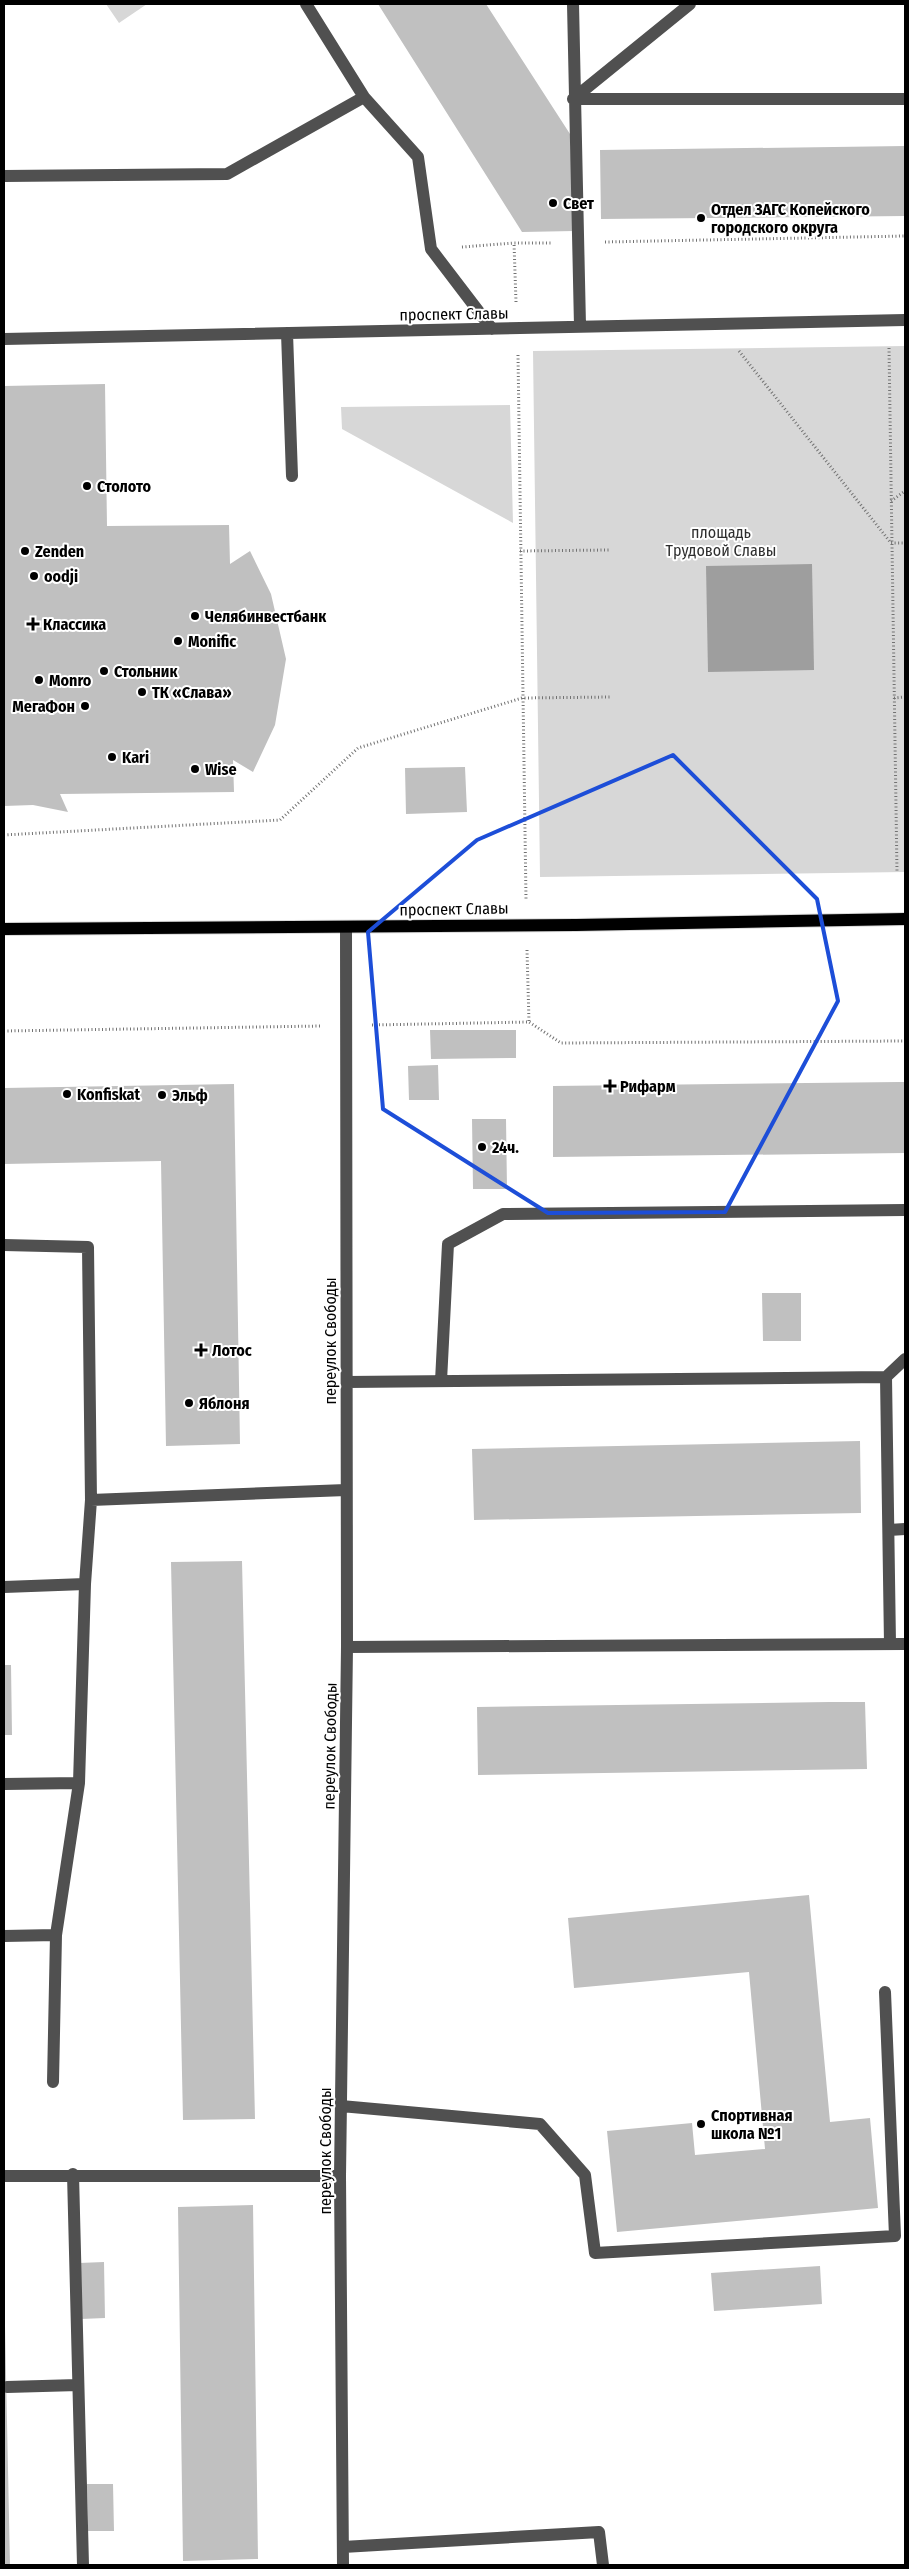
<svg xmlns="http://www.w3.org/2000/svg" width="909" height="2569" font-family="'Fira Sans Condensed',sans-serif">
  <rect width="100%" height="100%" fill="#fff"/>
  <!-- green -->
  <path fill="#d7d7d7" d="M106,4H147L119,23Z
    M905,346V872L540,877L533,351Z
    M510,405L513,523L342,429L341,407Z"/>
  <!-- water -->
  <path fill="#9e9e9e" d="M812,564L814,670L708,672L706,566Z"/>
  <!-- building -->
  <path fill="#c0c0c0" d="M378,4H486L570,134L574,231L522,232Z
    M905,146V216L601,219L600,150Z
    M105,384L107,526L229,525L230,564L250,551L271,594L286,659L275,725L253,772L233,760L234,792L60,794L68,812L33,805L4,806V386Z
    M465,767L467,812L406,814L405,768Z
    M430,1030H516V1058L431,1059Z
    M438,1065L439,1100H409L408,1066Z
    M899,1082H905V1153L553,1157V1086Z
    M234,1084L240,1444L166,1446L161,1161L4,1164V1088Z
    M472,1119H506L507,1189H473Z
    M762,1293H801V1341H763Z
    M860,1441L861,1513L474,1520L472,1449Z
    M242,1561L255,2119L183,2120L171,1562Z
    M4,1665H11L12,1735H4Z
    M829,1702H865L867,1769L478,1775L477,1707Z
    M809,1895L830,2122L870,2118L878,2208L617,2232L607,2131L692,2123L695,2155L765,2149L749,1972L574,1988L568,1918Z
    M253,2205L258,2559L183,2561L178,2207Z
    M104,2262L105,2318L81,2319L79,2263Z
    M820,2266L822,2304L714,2311L711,2273Z
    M4,2326H5L10,2565H4Z
    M87,2484H113L114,2531H88Z"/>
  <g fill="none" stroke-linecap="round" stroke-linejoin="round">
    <!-- major casing -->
    <g stroke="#dbdbdb" stroke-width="14">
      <path id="major" d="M4,929L576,925L905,919"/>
    </g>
    <!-- path -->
    <path stroke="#727272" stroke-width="3" stroke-dasharray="1 2.5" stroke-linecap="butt" d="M605,242L905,236
      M462,247L514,243
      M516,302L514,243H552
      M889,348L897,872
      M739,351L891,543H905
      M518,355L526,899
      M891,501L905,491
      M520,551L609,550
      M894,698L905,697
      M4,835L280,820L358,748L522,698L612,697
      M527,950L529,1022
      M372,1025L529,1022L561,1043L905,1041
      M4,1031L321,1026"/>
    <!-- minor -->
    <path stroke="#505050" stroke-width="12" d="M306,4L364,97L418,157L431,249L492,329
      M573,4L580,326
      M573,99H905
      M573,99L690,4
      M4,176L227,174L364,97
      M287,333L292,476
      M4,339L905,320
      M4,1245L88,1247L91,1500L85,1584L79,1783L56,1935L53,2082
      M886,1377L890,1644
      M441,1381L448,1244L503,1214L905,1210
      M347,1382L886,1377L905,1359
      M91,1500L346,1490
      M889,1530L905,1529
      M4,1587L85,1584
      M347,1647L905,1644
      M4,1784L79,1783
      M4,1936L56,1935
      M341,2106L540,2124L585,2175L595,2253L895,2236L885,1992
      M73,2174L83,2565
      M4,2176H340
      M7,2387L78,2385
      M343,2547L599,2532L603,2565
      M343,2565L340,2176L347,1647L346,927"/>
    <!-- major -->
    <use href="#major" stroke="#000" stroke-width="12"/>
  </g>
  <!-- marked area -->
  <path fill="none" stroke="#1d4ed8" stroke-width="4" stroke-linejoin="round" d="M673,755L817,899L838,1001L725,1212L548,1213L383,1109L368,932L477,840Z"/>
  <!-- markers -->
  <g fill="#000" stroke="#fff" stroke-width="2">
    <circle cx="553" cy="203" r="5"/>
    <circle cx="701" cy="218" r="5"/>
    <circle cx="87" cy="486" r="5"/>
    <circle cx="25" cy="551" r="5"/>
    <circle cx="34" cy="576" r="5"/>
    <circle cx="195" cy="616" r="5"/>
    <path d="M30.5 616.5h5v5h5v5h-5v5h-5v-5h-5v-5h5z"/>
    <circle cx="178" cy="641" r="5"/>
    <circle cx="104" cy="671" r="5"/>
    <circle cx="39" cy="680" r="5"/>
    <circle cx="142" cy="692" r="5"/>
    <circle cx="85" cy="706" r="5"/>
    <circle cx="112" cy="757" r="5"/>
    <circle cx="195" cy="769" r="5"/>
    <path d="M607.5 1078.5h5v5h5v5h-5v5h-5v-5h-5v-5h5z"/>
    <circle cx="67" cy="1094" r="5"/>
    <circle cx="162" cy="1095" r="5"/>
    <circle cx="482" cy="1147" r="5"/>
    <path d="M198.5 1342.5h5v5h5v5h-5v5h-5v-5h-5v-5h5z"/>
    <circle cx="189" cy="1403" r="5"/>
    <circle cx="701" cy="2124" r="5"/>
  </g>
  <g text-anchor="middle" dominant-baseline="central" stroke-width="4" stroke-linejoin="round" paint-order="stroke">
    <!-- poi labels -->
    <g font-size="16" font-weight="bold" fill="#000" stroke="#fff" text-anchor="start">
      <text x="563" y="203">Свет</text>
      <text x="711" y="209">Отдел ЗАГС Копейского<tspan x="711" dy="18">городского округа</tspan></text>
      <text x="97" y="486">Столото</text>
      <text x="35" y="551">Zenden</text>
      <text x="44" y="576">oodji</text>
      <text x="205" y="616">Челябинвестбанк</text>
      <text x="43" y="624">Классика</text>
      <text x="188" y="641">Monific</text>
      <text x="114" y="671">Стольник</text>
      <text x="49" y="680">Monro</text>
      <text x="152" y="692">ТК «Слава»</text>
      <text x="75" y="706" text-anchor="end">МегаФон</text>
      <text x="122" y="757">Kari</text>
      <text x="205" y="769">Wise</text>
      <text x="620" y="1086">Рифарм</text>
      <text x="77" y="1094">Konfiskat</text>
      <text x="172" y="1095">Эльф</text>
      <text x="492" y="1147">24ч.</text>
      <text x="212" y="1350">Лотос</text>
      <text x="199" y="1403">Яблоня</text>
      <text x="711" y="2115">Спортивная<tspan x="711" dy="18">школа №1</tspan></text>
    </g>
    <!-- street labels -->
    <g font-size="16" fill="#000" stroke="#fff">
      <text transform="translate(454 314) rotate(-1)">проспект Славы</text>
      <text transform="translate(454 909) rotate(-1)">проспект Славы</text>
      <text transform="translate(330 1341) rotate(-90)">переулок Свободы</text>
      <text transform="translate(330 1746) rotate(-89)">переулок Свободы</text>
      <text transform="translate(325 2151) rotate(-90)">переулок Свободы</text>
    </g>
    <!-- park labels -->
    <g font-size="16" fill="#2e2e2e" stroke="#fff">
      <text x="721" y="532">площадь<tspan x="721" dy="18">Трудовой Славы</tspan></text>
    </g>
  </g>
  <!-- border -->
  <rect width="909" height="2569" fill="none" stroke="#000000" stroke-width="10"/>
</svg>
